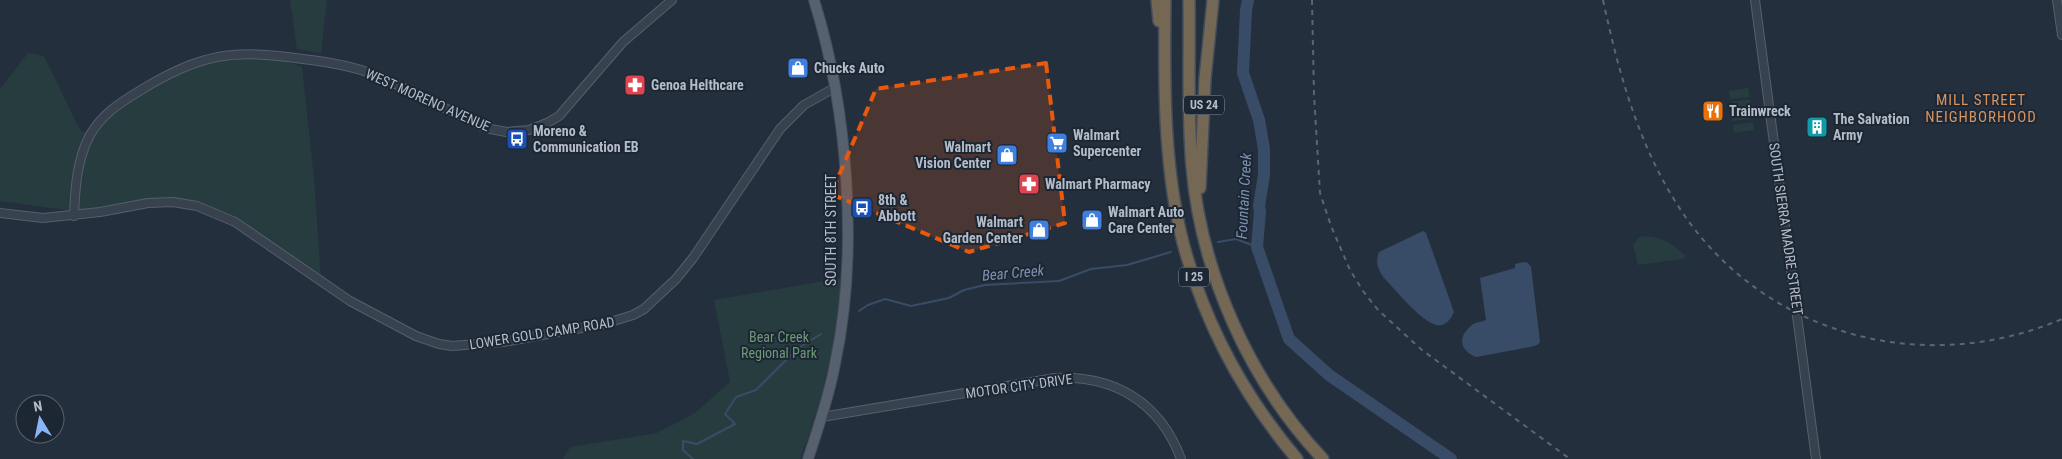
<svg xmlns="http://www.w3.org/2000/svg" width="2062" height="459" font-family="'Roboto Condensed',sans-serif">
  <rect width="100%" height="100%" fill="#242f3e"/>
  <!-- green -->
  <path fill="#263c3f" d="M290,0H327L321,53L297,49Z
    M28,53L44,56L80,130L90,134L106,114L196,63L266,54L302,67L314,178L321,282L235,222L208,209L162,202L89,213L0,201V89Z
    M1748,88L1750,97L1730,99L1729,91Z
    M1750,99L1751,108L1732,110L1730,102Z
    M1751,110L1753,118L1733,121L1732,113Z
    M1753,122L1754,130L1734,133L1733,125Z
    M1645,236C1665,238 1671,243 1686,256L1683,259L1638,265L1633,245L1639,237Z
    M842,278C837,341 823,400 800,459H563L570,447L657,433L695,413L730,382L714,300Z"/>
  <!-- water -->
  <path fill="#394c67" d="M1423,231L1426,233L1454,312C1451,319 1445,327 1437,325C1422,323 1395,289 1384,278C1378,269 1375,263 1379,252Z
    M1524,262L1528,263L1531,267L1540,342L1537,345L1530,347L1476,357C1460,351 1457,337 1471,326C1474,322 1482,322 1486,320L1480,278L1515,268V264Z"/>
  <g fill="none" stroke-linecap="round" stroke-linejoin="round">
    <!-- stream -->
    <path stroke="#394c67" stroke-width="2" d="M1218,242L1236,239L1257,247
      M859,311L868,305L885,299L911,306L949,298L964,290L985,285L1059,281L1091,269L1127,265L1171,252
      M693,459L683,450V441L697,444L735,424L725,414L736,397L756,390L797,349L821,334"/>
    <!-- river -->
    <path stroke="#394c67" stroke-width="12" d="M1248,0L1246,10L1243,73L1259,120L1264,149V175L1259,206L1260,212L1257,247L1289,339L1329,375L1451,459"/>
    <!-- minor casing -->
    <g stroke="#565f6c" stroke-width="10">
      <path id="minor" d="M1755,0L1816,459
        M2057,0L2062,35
        M0,213L43,218L100,212L148,203L173,202L197,206L235,222L350,301L416,336L439,344L452,346L503,342L604,324L633,315L644,309L676,279L693,258L780,129L804,105L836,87
        M74,216C75,188 77,159 90,135C102,114 121,102 141,90C201,53 233,49 303,59C330,62 358,67 383,78L486,128L506,132L529,130L547,123L559,116L623,42L672,0
        M822,417L1055,378C1114,375 1160,402 1181,459"/>
    </g>
    <!-- major casing -->
    <g stroke="#414a57" stroke-width="12">
      <path id="major" d="M808,459C818,428 829,397 835,364C859,252 848,109 814,0"/>
    </g>
    <!-- highway casing -->
    <g stroke="#434c59" stroke-width="14">
      <path id="highway" d="M1157,0L1159,21
        M1165,0C1164,83 1163,177 1187,257C1209,331 1247,400 1297,459
        M1189,0C1190,55 1187,111 1192,167C1201,273 1250,382 1323,459
        M1200,188L1205,79L1213,0"/>
    </g>
    <!-- minor -->
    <use href="#minor" stroke="#38414e" stroke-width="8"/>
    <!-- major -->
    <use href="#major" stroke="#56606e" stroke-width="10"/>
    <!-- highway -->
    <use href="#highway" stroke="#746855" stroke-width="11"/>
    <!-- rail -->
    <path stroke="#5a6575" stroke-width="2" stroke-dasharray="5 5" stroke-linecap="butt" d="M1312,0L1314,95L1320,193L1331,226L1350,270L1363,291L1378,310L1422,350L1570,459
      M1603,0C1618,70 1637,140 1675,201C1757,334 1921,379 2062,319"/>
  </g>
  <!-- marked area -->
  <path fill="#e8590c" fill-opacity="0.2" stroke="#e8590c" stroke-width="4" stroke-dasharray="10 6" stroke-linejoin="round" d="M1046,63L1065,223L969,252L831,194L876,89Z"/>
  <!-- icons -->
  <defs>
    <g id="shop-square" transform="scale(1.125)"><rect x="-9" y="-9" width="18" height="18" rx="4" fill="#3f7fe0" stroke="#1d2633"/><path d="M-5-2.5h2.3a2.7 3.5 0 0 1 5.4 0H5L5.5 6h-11ZM-1.5-2.5h3a1.5 2.3 0 0 0-3 0Z" fill="#fff"/></g>
    <g id="pharmacy-square" transform="scale(1.125)"><rect x="-9" y="-9" width="18" height="18" rx="4" fill="#e0444e" stroke="#1d2633"/><path d="M-2-6h4v4h4v4h-4v4h-4v-4h-4v-4h4Z" fill="#fff"/></g>
    <g id="restaurant-square" transform="scale(1.125)"><rect x="-9" y="-9" width="18" height="18" rx="4" fill="#e8710a" stroke="#1d2633"/><path d="M-5-6h1v4h1v-4h1v4h1v-4h1v5L-1.5 .5V6h-2V.5L-5-1ZM5-6V6H3V1.5H1.5Q1.5-4 5-6Z" fill="#fff"/></g>
    <g id="building-square" transform="scale(1.125)"><rect x="-9" y="-9" width="18" height="18" rx="4" fill="#0f9aa8" stroke="#1d2633"/><path d="M-4-6H4V6H1V3H-1V6H-4ZM-2.5-4.3h1.7v1.8h-1.7ZM.8-4.3h1.7v1.8H.8ZM-2.5-1h1.7V.8h-1.7ZM.8-1h1.7V.8H.8Z" fill="#fff"/></g>
    <g id="bus-square" transform="scale(1.125)"><rect x="-9" y="-9" width="18" height="18" rx="4" fill="#1a4fb4" stroke="#1d2633"/><path d="M-5-6H5V4H4V6H2V4H-2V6H-4V4H-5ZM-3.5-4V0h7V-4ZM-3.5 1.2v1.5H-2V1.2ZM2 1.2v1.5H3.5V1.2Z" fill="#fff"/></g>
    <g id="supermarket-square" transform="scale(1.125)"><rect x="-9" y="-9" width="18" height="18" rx="4" fill="#3f7fe0" stroke="#1d2633"/><path d="M-6-5.5h2.5l.6 2H6L4.5 2H-2.5L-4.4-4H-6ZM-1.5 3.2a1.3 1.3 0 1 0 .1 0ZM3 3.2a1.3 1.3 0 1 0 .1 0Z" fill="#fff"/></g>
  </defs>
  <g fill-rule="evenodd">
    <use href="#shop-square" x="798" y="68"/>
    <use href="#pharmacy-square" x="635" y="85"/>
    <use href="#restaurant-square" x="1713" y="111"/>
    <use href="#building-square" x="1817" y="127"/>
    <use href="#bus-square" x="517" y="139"/>
    <use href="#supermarket-square" x="1057" y="143"/>
    <use href="#shop-square" x="1007" y="155"/>
    <use href="#pharmacy-square" x="1029" y="184"/>
    <use href="#bus-square" x="862" y="208"/>
    <use href="#shop-square" x="1092" y="220"/>
    <use href="#shop-square" x="1039" y="230"/>
  </g>
  <g text-anchor="middle" dominant-baseline="central" stroke-width="4" stroke-linejoin="round" paint-order="stroke">
    <!-- shield labels -->
    <g fill="#1d2633" stroke="#878f9c" stroke-width="1">
      <rect x="1184" y="95.5" width="40" height="19" rx="4"/>
      <rect x="1179" y="267.5" width="30" height="19" rx="4"/>
    </g>
    <g font-size="12" font-weight="bold" fill="#b4bcc9">
      <text x="1204" y="105">US 24</text>
      <text x="1194" y="277">I 25</text>
    </g>
    <!-- poi labels -->
    <g font-size="14" font-weight="bold" fill="#b4bcc9" stroke="#1d2633" text-anchor="start">
      <text x="814" y="68">Chucks Auto</text>
      <text x="651" y="85">Genoa Helthcare</text>
      <text x="1729" y="111">Trainwreck</text>
      <text x="1833" y="119">The Salvation<tspan x="1833" dy="16">Army</tspan></text>
      <text x="533" y="131">Moreno &amp;<tspan x="533" dy="16">Communication EB</tspan></text>
      <text x="1073" y="135">Walmart<tspan x="1073" dy="16">Supercenter</tspan></text>
      <text x="991" y="147" text-anchor="end">Walmart<tspan x="991" dy="16">Vision Center</tspan></text>
      <text x="1045" y="184">Walmart Pharmacy</text>
      <text x="878" y="200">8th &amp;<tspan x="878" dy="16">Abbott</tspan></text>
      <text x="1108" y="212">Walmart Auto<tspan x="1108" dy="16">Care Center</tspan></text>
      <text x="1023" y="222" text-anchor="end">Walmart<tspan x="1023" dy="16">Garden Center</tspan></text>
    </g>
    <!-- street labels -->
    <g font-size="14" fill="#b4bcc9" stroke="#1d2633">
      <text transform="translate(428 100) rotate(24)">WEST MORENO AVENUE</text>
      <text transform="translate(1786 229) rotate(82)">SOUTH SIERRA MADRE STREET</text>
      <text transform="translate(831 230) rotate(-90)">SOUTH 8TH STREET</text>
      <text transform="translate(542 333) rotate(-9)">LOWER GOLD CAMP ROAD</text>
      <text transform="translate(1019 386) rotate(-8)">MOTOR CITY DRIVE</text>
    </g>
    <!-- park labels -->
    <g font-size="14" fill="#6b9a76" stroke="#1d2633">
      <text x="779" y="337">Bear Creek<tspan x="779" dy="16">Regional Park</tspan></text>
    </g>
    <!-- neighbourhood labels -->
    <g font-size="15" letter-spacing="1" fill="#d59563" stroke="#1d2633">
      <text x="1981" y="100">MILL STREET<tspan x="1981" dy="17">NEIGHBORHOOD</tspan></text>
    </g>
    <!-- water labels -->
    <g font-size="15" font-style="italic" fill="#7c92b1" stroke="#1d2633">
      <text transform="translate(1244 196) rotate(-87)">Fountain Creek</text>
      <text transform="translate(1013 273) rotate(-5)">Bear Creek</text>
    </g>
  </g>
  <!-- north arrow -->
  <g transform="translate(40 419) rotate(350)"><circle r="24" fill="#1d2633" stroke="#59626f"/>
  <path d="M0-4L9 19L0 12L-9 19Z" fill="#8ab4f8"/>
  <text y="-8" font-size="14" font-weight="bold" text-anchor="middle" fill="#b4bcc9">N</text>
  </g>
</svg>
